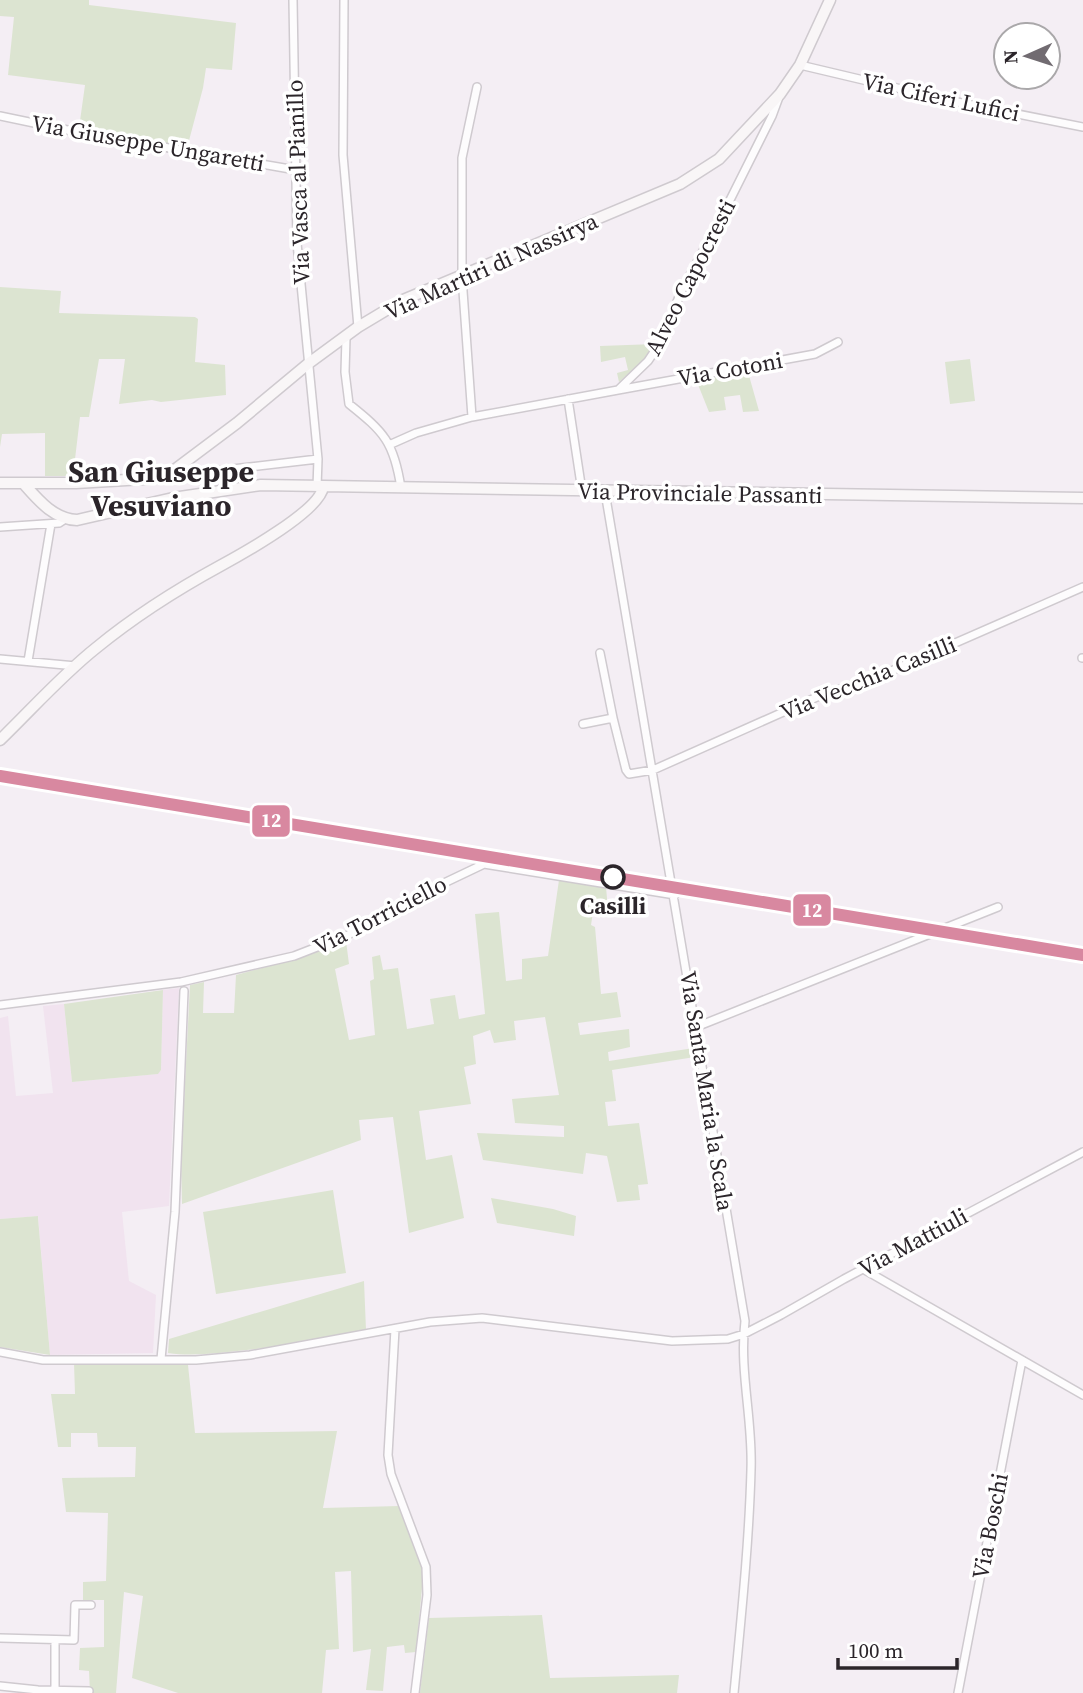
<svg xmlns="http://www.w3.org/2000/svg" width="1083" height="1693" font-family="'Source Serif 4',serif">
  <rect width="100%" height="100%" fill="#f4eef4"/>
  <!-- built -->
  <path fill="#f1e3ef" d="M179,988L169,1206L122,1212L129,1281L156,1295L153,1353L50,1355L38,1216L0,1219V1018L8,1016L16,1096L53,1093L43,1006L64,1004L72,1082L157,1074L161,1070L163,990Z"/>
  <!-- green -->
  <path fill="#dce4d1" d="M0,0H89V5L236,23L232,70L206,68L203,88L187,148L79,128L85,85L8,75L14,17L0,16Z
    M0,287L61,291L59,313L195,317L198,319L195,362L225,365L226,395L161,402L152,400L119,404L125,359H99L89,417H80L73,476H45V433L2,434L0,447Z
    M655,344L644,360L619,382L617,373L628,370L625,357L601,362L600,346Z
    M970,359L975,401L950,404L945,362Z
    M744,369L748,372L759,411L743,412L740,395L724,397L726,410L709,412L697,382L704,380V377Z
    M559,880L606,887L608,910L593,912L591,925L595,927L601,994L617,992L621,1017L578,1023L580,1035L629,1029L630,1047L608,1052L609,1061L694,1048L695,1057L612,1070L616,1101L605,1102L608,1126L639,1123L648,1184L638,1185L640,1200L617,1202L607,1156L586,1153L583,1174L483,1160L477,1133L564,1137V1126L515,1123L512,1099L559,1095L545,1017L514,1021L516,1040L494,1043L490,1030L473,1036L476,1064L464,1067L471,1104L419,1111L426,1160L452,1155L464,1218L409,1233L393,1117L359,1120L361,1140L182,1204L181,1161L190,985L204,982L203,1013H234L236,975L288,961L346,941L349,964L335,969L349,1040L375,1035L370,981L374,979L372,957L380,955L383,970L398,968L407,1029L434,1024L430,999L455,995L459,1019L485,1014L475,914L499,912L506,981L522,979V959L548,956Z
    M163,990L161,1070L158,1074L72,1082L64,1004Z
    M333,1190L346,1273L216,1294L203,1212Z
    M491,1198L553,1209L576,1216L574,1236L497,1223Z
    M38,1216V1218L50,1355L0,1347V1219Z
    M364,1281L366,1330C320,1339 275,1348 228,1352C208,1354 188,1356 168,1353L169,1339Z
    M74,1363L188,1365L195,1433L337,1431L323,1508L399,1506L420,1561L423,1577L416,1652L405,1653L404,1645L387,1647L383,1691L366,1690L371,1649L353,1652L351,1571L335,1572L339,1649L326,1650L322,1693H178L132,1678L143,1596L124,1592L116,1693H90L89,1671L79,1670L80,1648L104,1647V1600H83V1582L106,1581L108,1513L66,1512L62,1478L135,1477L136,1447H98L97,1433H71V1447H58L51,1394H75Z
    M542,1615L550,1678L679,1675L677,1693H420L429,1618Z"/>
  <g fill="none" stroke-linecap="round" stroke-linejoin="round">
    <!-- street casing -->
    <g stroke="#cfcacf" stroke-width="10">
      <path id="street" d="M293,0L297,243L318,459L317,487
        M344,0L343,155L358,327
        M800,65L952,101L1083,127
        M0,116L77,132L296,170
        M346,338L345,372L349,404C384,432 394,442 401,488
        M618,390L815,354L838,342
        M568,399L582,491
        M472,417L462,277V158L477,87
        M389,445L416,433L472,417L618,390L648,361L660,343L681,292L729,202L772,116L779,97
        M169,474L180,475L318,459
        M605,492L745,1321C739,1371 753,1420 751,1470C749,1544 741,1619 734,1693
        M0,527L59,523L65,519
        M600,653L613,718L626,770L629,774L653,770L817,697L882,675L1083,587
        M1082,658H1083
        M0,659L76,666
        M28,661L51,524
        M583,724L613,718
        M0,1005L181,982L294,956L348,935L421,894L484,864L675,895
        M696,1027L998,907
        M863,1269L1083,1395
        M395,1329L388,1455L391,1474L426,1567L427,1595L415,1693
        M0,1352L43,1360H196L250,1355L430,1322L482,1318L672,1341L728,1339L744,1334L781,1315L844,1279L1083,1152
        M161,1359L175,1212L184,991
        M0,1638L74,1640L75,1605H91
        M0,1686L38,1690L89,1691
        M55,1691V1640
        M958,1693L1022,1360"/>
    </g>
    <!-- secondary casing -->
    <g stroke="#cfcacf" stroke-width="13">
      <path id="secondary" d="M0,483H76L160,478L169,474L237,423L309,363L358,327L403,300L680,184L719,159L780,94L800,65L830,0
        M24,484C39,501 54,519 77,520L173,498L261,485L1083,498
        M0,740C32,709 62,675 96,648C135,616 176,590 220,566C242,554 320,511 323,487"/>
    </g>
    <!-- street -->
    <use href="#street" stroke="#fdfcfd" stroke-width="7"/>
    <!-- secondary -->
    <use href="#secondary" stroke="#f9f6f7" stroke-width="10"/>
    <!-- rail-1 casing -->
    <g stroke="#fff" stroke-width="18">
      <path id="rail-1" d="M0,776L1083,955"/>
    </g>
    <!-- rail-1 -->
    <use href="#rail-1" stroke="#d888a0" stroke-width="12"/>
  </g>
  <!-- markers -->
  <circle fill="#fff" stroke="#2b252a" stroke-width="3.5" cx="613" cy="877" r="11"/>
  <g text-anchor="middle" dominant-baseline="central" stroke-width="7" stroke-linejoin="round" paint-order="stroke">
    <!-- street labels -->
    <g font-size="23" fill="#2b252a" stroke="#fff">
      <text transform="translate(941 97) rotate(12)">Via Ciferi Lufici</text>
      <text transform="translate(148 143) rotate(10)">Via Giuseppe Ungaretti</text>
      <text transform="translate(298 182) rotate(-92)">Via Vasca al Pianillo</text>
      <text transform="translate(491 266) rotate(-24)">Via Martiri di Nassirya</text>
      <text transform="translate(690 277) rotate(-63)">Alveo Capocresti</text>
      <text transform="translate(730 369) rotate(-10)">Via Cotoni</text>
      <text transform="translate(700 493) rotate(1)">Via Provinciale Passanti</text>
      <text transform="translate(868 678) rotate(-22)">Via Vecchia Casilli</text>
      <text transform="translate(380 915) rotate(-27)">Via Torriciello</text>
      <text transform="translate(707 1091) rotate(81)">Via Santa Maria la Scala</text>
      <text transform="translate(913 1242) rotate(-28)">Via Mattiuli</text>
      <text transform="translate(990 1526) rotate(-79)">Via Boschi</text>
    </g>
    <!-- stop labels -->
    <g font-size="23" font-weight="bold" fill="#2b252a" stroke="#fff">
      <text x="613" y="906">Casilli</text>
    </g>
    <!-- district labels -->
    <g font-size="30" font-weight="bold" fill="#2b252a" stroke="#fff">
      <text x="161" y="471">San Giuseppe<tspan x="161" dy="34">Vesuviano</tspan></text>
    </g>
  </g>
  <g stroke="#fff" stroke-width="2.5">
    <rect x="251" y="804" width="40" height="34" rx="7" fill="#d888a0"/>
    <rect x="792" y="893" width="40" height="34" rx="7" fill="#d888a0"/>
  </g>
  <g font-size="19" text-anchor="middle" font-weight="bold" fill="#fff">
    <text x="271" y="827">12</text>
    <text x="812" y="917">12</text>
  </g>
  <!-- north arrow -->
  <g transform="translate(1027 56) rotate(267)"><circle r="33" fill="#ffffff" stroke="#aaa8aa" stroke-width="2"/>
  <path d="M0-5L12 26L0 18L-12 26Z" fill="#716b71"/>
  <text y="-10" font-size="19" font-weight="bold" text-anchor="middle" fill="#2b252a">N</text>
  </g>
  <!-- scale -->
  <path d="M838 1658v10h119v-10" fill="none" stroke="#2b252a" stroke-width="3.5"/>
  <text x="848" y="1658" font-size="21" fill="#2b252a" stroke="#ffffff" stroke-width="5" paint-order="stroke">100 m</text>
</svg>
